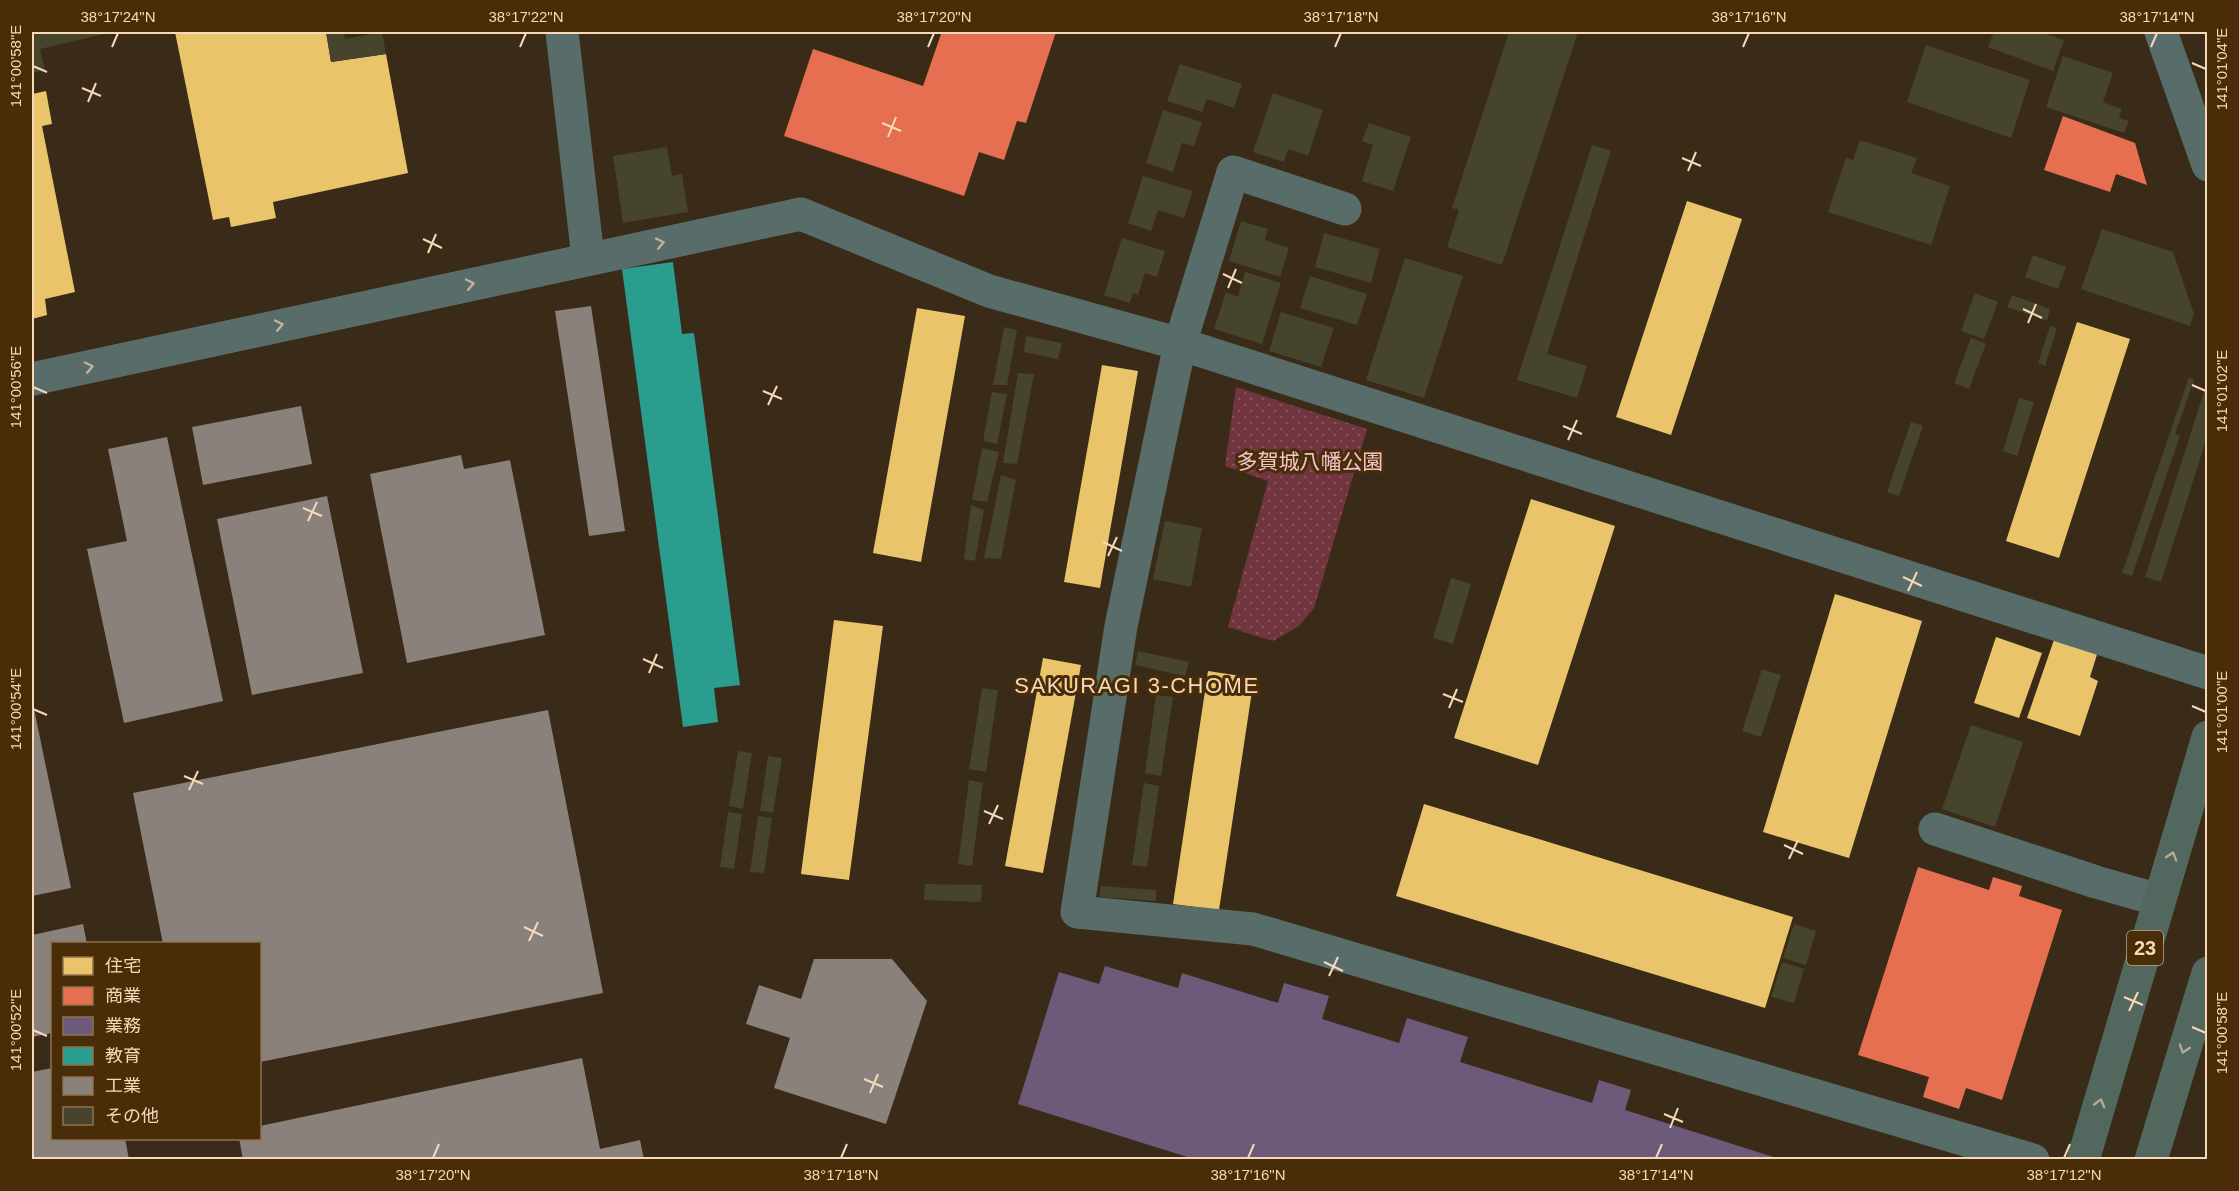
<svg xmlns="http://www.w3.org/2000/svg" width="2239" height="1191" font-family="Arial,'Noto Sans JP',sans-serif">
  <defs>
    <pattern id="park-dots" width="8" height="8" patternUnits="userSpaceOnUse" patternTransform="scale(1.5)"><rect width="8" height="8" fill="#71353f"/><path d="M2 2h.1M6 6h.1" fill="none" stroke="#865259" stroke-width="1.8" stroke-linecap="round"/></pattern>
  </defs>
  <rect width="100%" height="100%" fill="#392b17"/>
  <!-- park -->
  <path fill="url(#park-dots)" d="M1236,387L1367,429L1314,608L1299,626L1273,641L1228,627L1268,481L1225,466Z"/>
  <!-- homes -->
  <path fill="#e9c46a" d="M175,32H326L331,62L386,54L408,173L273,202L276,218L231,227L229,217L213,220Z
    M46,91L52,124L42,126L75,292L45,299L47,315L32,319V94Z
    M1687,201L1742,219L1671,435L1616,417Z
    M917,308L965,316L921,562L873,553Z
    M2077,322L2130,339L2059,558L2006,541Z
    M1102,365L1138,371L1100,588L1064,582Z
    M1531,499L1615,526L1538,765L1454,738Z
    M1835,594L1922,621L1849,858L1763,832Z
    M834,620L883,626L849,880L801,874Z
    M2056,634L2099,648L2090,677L2098,681L2080,736L2027,718Z
    M1996,637L2042,653L2019,718L1974,703Z
    M1043,658L1081,665L1043,873L1005,866Z
    M1208,671L1254,678L1219,910L1173,904Z
    M1424,804L1793,917L1765,1008L1396,896Z"/>
  <!-- shops -->
  <path fill="#e76f51" d="M936,32H1056L1026,123L1017,121L1004,160L979,152L964,196L784,136L813,49L923,86L941,34Z
    M2063,116L2135,143L2147,185L2116,174L2110,192L2044,170Z
    M1918,867L1989,890L1993,877L2022,886L2019,896L2062,910L2002,1100L1966,1088L1959,1109L1923,1097L1929,1077L1858,1055Z"/>
  <!-- offices -->
  <path fill="#6d597a" d="M1105,966L1178,988L1182,973L1278,1003L1284,983L1329,996L1322,1019L1399,1043L1407,1018L1468,1037L1460,1062L1592,1103L1599,1080L1631,1090L1625,1110L1783,1160H1197L1018,1104L1059,972L1099,984Z"/>
  <!-- schools -->
  <path fill="#2a9d8f" d="M673,262L682,334L694,333L740,685L714,688L718,722L683,727L622,269Z"/>
  <!-- industry -->
  <path fill="#8a817c" d="M591,306L625,531L589,536L555,311Z
    M301,406L312,464L203,485L192,427Z
    M167,437L223,701L124,723L87,549L127,541L108,449Z
    M461,455L464,469L510,460L545,635L407,663L370,474Z
    M327,496L363,673L252,695L217,519Z
    M33,704L71,888L32,896V704Z
    M548,710L603,993L260,1062V944H163L133,793Z
    M83,924L87,944H52V1033L32,1037V935Z
    M814,959H892L927,1001L886,1124L774,1088L790,1038L746,1024L759,985L801,999Z
    M582,1058L600,1149L640,1140L644,1160H243L239,1138H260V1126Z
    M52,1068V1138H125L129,1160H32V1072Z"/>
  <!-- building -->
  <path fill="#46442c" d="M32,32H113L40,49L45,70L32,73Z
    M326,32H344L345,39L382,32L386,54L331,62Z
    M1509,32H1578L1502,265L1447,247L1459,210L1452,208Z
    M1994,32H2042L2064,40L2053,71L1988,47Z
    M1926,45L2030,80L2011,138L1907,102Z
    M2063,56L2113,73L2103,102L2122,109L2119,118L2129,121L2124,133L2046,107Z
    M1180,64L1242,84L1234,108L1207,99L1202,112L1167,101Z
    M1273,93L1323,110L1308,156L1288,149L1284,162L1253,152Z
    M1163,110L1202,122L1194,146L1182,143L1173,172L1146,163Z
    M1369,123L1411,137L1393,191L1362,181L1373,145L1362,141Z
    M1860,140L1917,158L1911,173L1950,186L1931,245L1828,212L1846,158L1853,160Z
    M1592,145L1611,151L1547,354L1587,366L1577,398L1517,380Z
    M667,147L672,176L682,174L688,212L623,223L613,156Z
    M1143,176L1193,191L1184,218L1158,210L1151,231L1128,223Z
    M1241,221L1268,229L1265,240L1289,248L1280,277L1229,261Z
    M2102,229L2173,252L2194,314L2190,326L2081,289Z
    M1324,233L1380,249L1371,283L1315,267Z
    M1122,238L1165,251L1157,277L1145,273L1138,295L1133,293L1130,303L1104,295Z
    M2033,255L2066,267L2058,289L2025,277Z
    M1405,258L1463,276L1424,398L1366,380Z
    M1245,272L1281,283L1262,344L1214,329L1226,292L1238,297Z
    M1310,276L1367,294L1357,325L1300,308Z
    M1975,293L1998,302L1984,339L1961,331Z
    M2012,295L2050,309L2047,321L2007,307Z
    M1281,312L1334,328L1321,367L1269,351Z
    M2050,326L2057,328L2045,366L2038,363Z
    M1004,327L1017,330L1007,385H993Z
    M1026,336L1062,343L1058,359L1024,352Z
    M1971,338L1986,344L1969,389L1954,383Z
    M1018,373L1034,374L1017,464L1003,463Z
    M2189,377L2194,380L2175,434L2180,436L2132,576L2122,573Z
    M2207,382L2208,434L2161,582L2145,577Z
    M992,392L1007,394L997,444L983,441Z
    M2019,398L2034,402L2017,456L2003,451Z
    M1911,422L1923,426L1899,496L1887,492Z
    M982,448L999,452L987,502L972,500Z
    M1001,475L1016,480L1001,559L984,558Z
    M971,505L984,510L975,561L964,559Z
    M1165,521L1202,528L1191,587L1153,579Z
    M1451,578L1471,584L1453,644L1433,638Z
    M1138,651L1189,662L1185,676L1135,665Z
    M1762,669L1781,675L1761,737L1742,731Z
    M982,688L998,690L986,772L969,769Z
    M1156,695L1173,697L1161,776L1145,773Z
    M1971,725L2023,742L1995,827L1942,809Z
    M738,751L752,753L743,809L729,806Z
    M768,756L782,758L773,813L760,811Z
    M969,780L983,783L972,866L958,864Z
    M1144,783L1159,786L1147,867L1132,865Z
    M728,812L742,814L734,869L720,867Z
    M758,816L772,818L764,873L750,872Z
    M925,884L982,885L981,902L924,900Z
    M1101,886L1156,890V901L1099,897Z
    M1794,924L1816,931L1806,965L1783,958Z
    M1782,962L1804,969L1794,1003L1771,997Z"/>
  <g fill="none" stroke-linecap="round" stroke-linejoin="round">
    <!-- minor -->
    <path stroke="#586d69" stroke-width="33" d="M562,32L588,258
      M2161,32L2208,165
      M1345,209L1233,172L1180,344L1121,626L1077,912L1253,929L2033,1160
      M32,379L801,214L989,291L1180,344L2208,673
      M1935,829L2096,882L2159,900"/>
    <!-- major -->
    <path stroke="#52685e" stroke-width="33" d="M2083,1160L2208,737
      M2151,1160L2208,973"/>
  </g>
  <!-- one-way arrows -->
  <defs><path id="oneway-chevron" d="M-2-3.5L2.5 0L-2 3.5" fill="none" stroke-width="1.6" stroke-linecap="round" stroke-linejoin="round" transform="scale(1.5)"/></defs>
  <g stroke="#bfb39d">
    <use href="#oneway-chevron" transform="translate(660 243) rotate(-12)"/>
    <use href="#oneway-chevron" transform="translate(470 284) rotate(-12)"/>
    <use href="#oneway-chevron" transform="translate(279 325) rotate(-12)"/>
    <use href="#oneway-chevron" transform="translate(89 367) rotate(-12)"/>
  </g>
  <g stroke="#b4ac95">
    <use href="#oneway-chevron" transform="translate(2172 856) rotate(-73)"/>
    <use href="#oneway-chevron" transform="translate(2184 1049) rotate(107)"/>
    <use href="#oneway-chevron" transform="translate(2100 1103) rotate(-74)"/>
  </g>
  <!-- ticks -->
  <path fill="none" stroke="#f6d9b9" stroke-width="2" d="M112,47L118,33M520,47L526,33M928,47L934,33M1335,47L1341,33M1743,47L1749,33M2151,47L2157,33M2192,63L2206,69M33,66L47,72M82,88L101,96M88,102L96,83M882,123L901,131M888,137L896,117M1682,158L1701,166M1688,171L1696,152M423,239L442,248M428,253L436,234M1223,274L1242,283M1228,288L1236,269M2023,309L2042,318M2028,323L2036,304M2192,385L2206,391M33,387L47,393M763,391L782,399M768,405L777,386M1563,426L1582,434M1568,440L1577,420M303,508L322,516M308,521L317,502M1103,542L1122,551M1108,556L1117,537M1903,577L1922,586M1908,591L1917,572M643,659L663,668M649,673L657,654M1443,694L1463,702M2192,706L2206,712M1449,708L1457,689M33,709L47,715M184,776L203,784M189,790L198,771M984,811L1003,819M989,824L998,805M1784,845L1803,854M1789,859L1798,840M524,927L543,936M529,941L538,922M1324,962L1343,971M1329,976L1338,957M2124,997L2143,1005M2129,1011L2138,992M2192,1027L2206,1033M33,1030L47,1036M864,1079L883,1087M870,1093L878,1074M1664,1114L1683,1122M1670,1128L1678,1108M433,1158L439,1144M841,1158L847,1144M1248,1158L1254,1144M1656,1158L1662,1144M2064,1158L2070,1144"/>
  <g text-anchor="middle" dominant-baseline="central" stroke-width="6" stroke-linejoin="round" paint-order="stroke">
    <!-- shield labels -->
    <rect fill="#482d08" stroke="#c2a584" stroke-width="1.5" x="2127" y="931" width="36" height="34" rx="4.5"/>
    <g font-size="20" font-weight="bold" fill="#f6d9b9">
      <text x="2145" y="948">23</text>
    </g>
    <!-- park labels -->
    <g font-size="21" fill="#f3c3ca" stroke="#482d08">
      <text x="1310" y="461">多賀城八幡公園</text>
    </g>
    <!-- neighbourhood labels -->
    <g font-size="22" letter-spacing="1.5" fill="#f6d9b9" stroke="#482d08">
      <text x="1137" y="685">SAKURAGI 3-CHOME</text>
    </g>
  </g>
  <!-- border -->
  <rect width="2239" height="1191" fill="none" stroke="#482d08" stroke-width="66"/>
  <!-- legend -->
  <rect x="51" y="942" width="210" height="198" fill="#482d08" stroke="#8e724f" stroke-width="1.5"/>
  <rect x="63" y="957" width="30" height="18" fill="#e9c46a" stroke="#8e724f" stroke-width="1.5"/>
  <text x="105" y="972" font-size="18" fill="#f6d9b9">住宅</text>
  <rect x="63" y="987" width="30" height="18" fill="#e76f51" stroke="#8e724f" stroke-width="1.5"/>
  <text x="105" y="1002" font-size="18" fill="#f6d9b9">商業</text>
  <rect x="63" y="1017" width="30" height="18" fill="#6d597a" stroke="#8e724f" stroke-width="1.5"/>
  <text x="105" y="1032" font-size="18" fill="#f6d9b9">業務</text>
  <rect x="63" y="1047" width="30" height="18" fill="#2a9d8f" stroke="#8e724f" stroke-width="1.5"/>
  <text x="105" y="1062" font-size="18" fill="#f6d9b9">教育</text>
  <rect x="63" y="1077" width="30" height="18" fill="#8a817c" stroke="#8e724f" stroke-width="1.5"/>
  <text x="105" y="1092" font-size="18" fill="#f6d9b9">工業</text>
  <rect x="63" y="1107" width="30" height="18" fill="#46442c" stroke="#8e724f" stroke-width="1.5"/>
  <text x="105" y="1122" font-size="18" fill="#f6d9b9">その他</text>
  <rect x="33" y="33" width="2173" height="1125" fill="none" stroke="#f6d9b9" stroke-width="2"/>
  <g font-size="15" text-anchor="middle" fill="#f6d9b9">
    <text x="118" y="22">38°17'24"N</text>
    <text x="526" y="22">38°17'22"N</text>
    <text x="934" y="22">38°17'20"N</text>
    <text x="1341" y="22">38°17'18"N</text>
    <text x="1749" y="22">38°17'16"N</text>
    <text x="2157" y="22">38°17'14"N</text>
    <text transform="translate(16 66) rotate(-90)" y="5">141°00'58"E</text>
    <text transform="translate(2222 69) rotate(-90)" y="5">141°01'04"E</text>
    <text transform="translate(16 387) rotate(-90)" y="5">141°00'56"E</text>
    <text transform="translate(2222 391) rotate(-90)" y="5">141°01'02"E</text>
    <text transform="translate(16 709) rotate(-90)" y="5">141°00'54"E</text>
    <text transform="translate(2222 712) rotate(-90)" y="5">141°01'00"E</text>
    <text transform="translate(16 1030) rotate(-90)" y="5">141°00'52"E</text>
    <text transform="translate(2222 1033) rotate(-90)" y="5">141°00'58"E</text>
    <text x="433" y="1180">38°17'20"N</text>
    <text x="841" y="1180">38°17'18"N</text>
    <text x="1248" y="1180">38°17'16"N</text>
    <text x="1656" y="1180">38°17'14"N</text>
    <text x="2064" y="1180">38°17'12"N</text>
  </g>
</svg>
